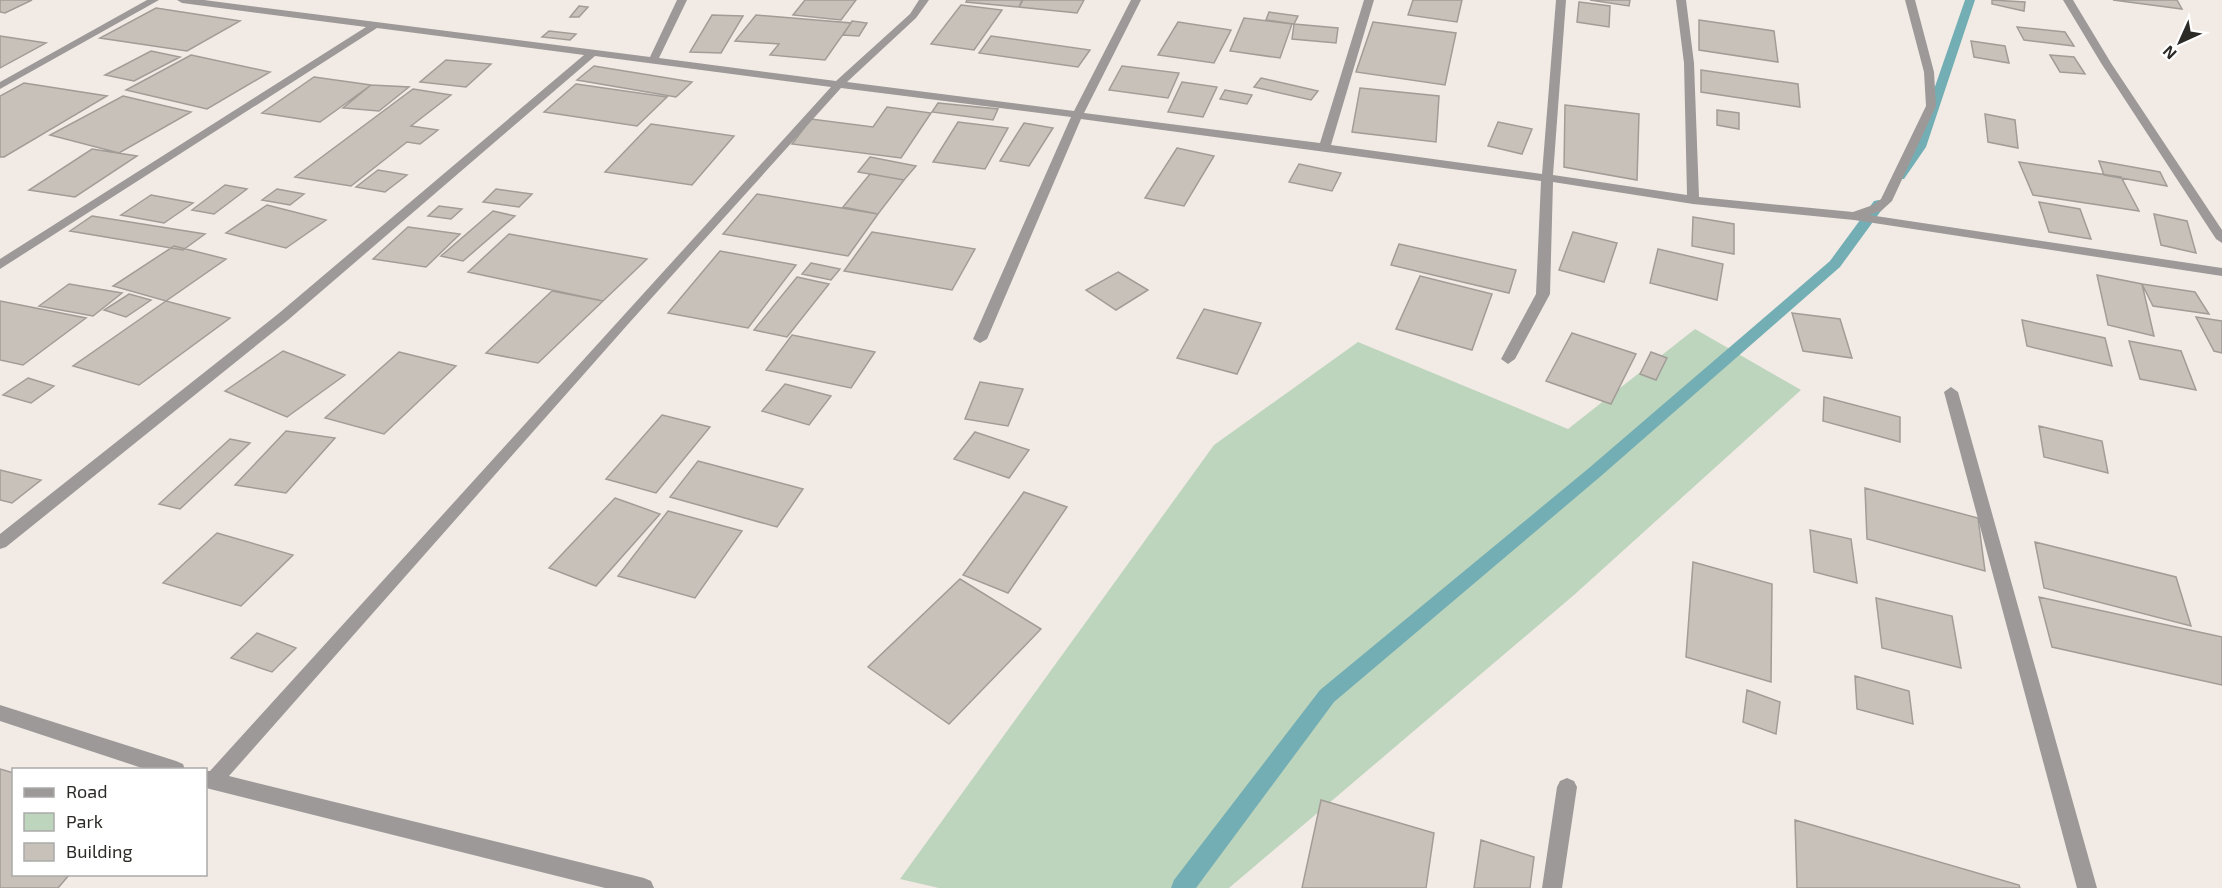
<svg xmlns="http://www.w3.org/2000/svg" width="2222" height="888" font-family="'Exo 2',sans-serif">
  <rect width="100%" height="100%" fill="#f2ebe5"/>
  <!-- green -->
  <path fill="#bdd4bd" d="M1695,329L1801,390L1574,595L1229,888H939L900,879L1214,445L1358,342L1568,429Z"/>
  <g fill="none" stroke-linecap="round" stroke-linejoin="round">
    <!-- stream -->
    <path fill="#73aeb4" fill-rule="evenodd" d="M1965,0H1975L1926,147L1904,179H1894L1893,176L1914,147Z
      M1879,200L1886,204L1840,267L1601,476L1334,702L1196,888H1171L1174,880L1320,690L1589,468L1830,261L1874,201Z"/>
  </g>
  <!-- building -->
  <path fill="#c7c1ba" stroke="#a29c96" stroke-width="1.5" d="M0,0H32L5,13L0,12Z
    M805,0H856L841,20L793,15Z
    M967,0H1022L1019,7L966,2Z
    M1023,0H1084L1077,13L1019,7Z
    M1413,0H1462L1457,22L1408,15Z
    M1590,0H1630L1629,6Z
    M1992,0L2025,2L2024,11L1992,4Z
    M2113,0H2177L2182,9Z
    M1579,2L1610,6L1609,27L1577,22Z
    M961,5L1002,10L974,50L931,44Z
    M579,6L588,7L579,17H570Z
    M156,8L240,21L187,51L100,38Z
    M1269,12L1298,16L1294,24L1266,20Z
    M712,15L743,16L721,53L690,52Z
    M756,15L851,23L825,60L770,55L779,44L735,41Z
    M1244,18L1292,24L1280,58L1230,51Z
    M1699,20L1774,31L1778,62L1699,50Z
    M852,21L867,23L859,36L843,35Z
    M1178,22L1231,30L1214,63L1158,55Z
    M1373,22L1456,33L1445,85L1356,72Z
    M1294,24L1338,28L1336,43L1292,39Z
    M2017,27L2065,32L2074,46L2024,40Z
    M549,31L576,34L570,40L542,37Z
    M0,36L46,43L0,68Z
    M991,36L1090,50L1078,67L979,53Z
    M1971,41L2005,46L2009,63L1974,57Z
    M151,51L180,57L134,81L105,75Z
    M191,55L270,72L207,109L126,90Z
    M2050,55L2074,57L2085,74L2060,72Z
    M446,60L491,64L466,87L420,82Z
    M594,66L692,82L676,97L577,80Z
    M1122,66L1179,73L1168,98L1109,90Z
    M1701,70L1798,84L1800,107L1701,92Z
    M314,77L371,85L320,122L262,113Z
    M1261,78L1318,91L1311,100L1254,87Z
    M1182,82L1217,87L1203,117L1168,112Z
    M24,83L107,96L4,157H0V96Z
    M576,84L667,97L637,126L544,112Z
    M371,85L409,87L379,111L343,108Z
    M1360,88L1439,96L1436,142L1352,132Z
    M413,89L451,95L411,126L438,130L420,144L407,142L351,186L295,177Z
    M1225,90L1252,95L1247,104L1220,99Z
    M123,96L191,112L119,153L50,135Z
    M938,103L998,109L993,120L932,112Z
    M1565,105L1639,114L1637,180L1564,167Z
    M887,107L931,113L901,158L792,144L811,119L873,127Z
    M1717,110L1739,113V129L1717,125Z
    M1985,114L2015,120L2018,148L1988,142Z
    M958,122L1008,128L985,169L933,162Z
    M1498,122L1532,129L1522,154L1488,146Z
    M1024,123L1053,128L1029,166L1000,161Z
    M651,124L734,136L692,185L605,172Z
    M1177,148L1214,156L1184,206L1145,198Z
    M92,149L137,156L75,197L29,190Z
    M870,157L916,166L904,180L858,172Z
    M2099,161L2160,172L2167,186L2104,175Z
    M2019,162L2121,177L2139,211L2033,195Z
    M1299,164L1341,173L1332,191L1289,182Z
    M378,170L407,175L385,192L356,187Z
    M870,174L904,180L878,214L843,207Z
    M225,185L247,189L214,214L192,210Z
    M277,189L304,194L290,205L262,200Z
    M496,189L532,194L519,207L483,202Z
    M757,194L878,214L848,256L723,234Z
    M151,195L193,203L164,223L121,215Z
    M2039,202L2080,209L2091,239L2049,232Z
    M267,205L326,220L286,248L226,233Z
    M439,206L462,209L451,219L428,216Z
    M493,211L515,216L463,261L441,256Z
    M2154,214L2187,221L2196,253L2161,245Z
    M92,216L205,234L183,250L70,231Z
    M1693,217L1734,224V254L1692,246Z
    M408,227L460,234L426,267L373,259Z
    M872,232L975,249L952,290L844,271Z
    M1573,232L1617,243L1604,282L1559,270Z
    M509,234L647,259L603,301L468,272Z
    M1399,244L1516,270L1509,293L1391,265Z
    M174,246L226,259L166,301L113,286Z
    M1658,249L1723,264L1717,300L1650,283Z
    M720,251L796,265L748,328L668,313Z
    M811,263L840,269L831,280L802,274Z
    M1118,272L1148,290L1116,310L1086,290Z
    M2097,275L2142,284L2154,336L2108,325Z
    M1420,276L1492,294L1472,350L1396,329Z
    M797,277L829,284L787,337L754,330Z
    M69,284L122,293L93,316L39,306Z
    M2142,284L2195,292L2209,314L2153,306Z
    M552,291L603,301L538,363L486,353Z
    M129,294L151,300L126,317L104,310Z
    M0,301L86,318L23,365L0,360Z
    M166,301L230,318L139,385L73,366Z
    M1204,309L1261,323L1237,374L1177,358Z
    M1792,313L1840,319L1852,358L1803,351Z
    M2196,317L2222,321V353L2214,351Z
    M2022,320L2105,338L2112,366L2027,346Z
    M1572,333L1636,354L1611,404L1546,381Z
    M792,335L875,352L851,388L766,370Z
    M2129,341L2181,351L2196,390L2140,379Z
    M283,351L345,375L287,417L225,391Z
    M399,352L456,366L384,434L325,418Z
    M1651,352L1667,358L1656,380L1640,374Z
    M28,378L54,386L31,403L3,395Z
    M980,382L1023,389L1008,426L965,419Z
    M785,384L831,396L809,425L762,411Z
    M1824,397L1900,417V442L1823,421Z
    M662,415L710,427L656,493L606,479Z
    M2039,426L2102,441L2108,473L2044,457Z
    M286,431L335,438L286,493L235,485Z
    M975,432L1029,450L1009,478L954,459Z
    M230,439L250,443L180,509L159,504Z
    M698,461L803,489L777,527L670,497Z
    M0,470L41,480L12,503L0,500Z
    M1865,488L1978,518L1985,571L1867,539Z
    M1024,492L1067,507L1008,593L963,575Z
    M615,498L660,514L596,586L549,568Z
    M668,511L742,531L695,598L618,576Z
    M1810,530L1851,539L1857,583L1814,572Z
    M217,533L293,555L241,606L163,583Z
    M2035,542L2176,577L2191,626L2044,588Z
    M1693,562L1772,584L1771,682L1686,657Z
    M960,579L1041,629L949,724L868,667Z
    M2039,597L2222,637V685L2052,647Z
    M1876,598L1952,616L1961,668L1882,648Z
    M257,633L296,648L272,672L231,658Z
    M1855,676L1909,691L1913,724L1857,709Z
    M1747,690L1780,702L1776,734L1743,722Z
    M0,769L14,773V874H70L58,888H0Z
    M1321,800L1434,833L1426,888H1302Z
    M1795,820L2019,885L2020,888H1797Z
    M1481,840L1534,857L1530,888H1474Z"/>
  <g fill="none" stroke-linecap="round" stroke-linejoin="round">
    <!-- minor -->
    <path fill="#9d9999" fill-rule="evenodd" d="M147,0H159L0,89V82Z
      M177,0H204L650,57L677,0H687L659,58L836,81L910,14L919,0H929L916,18L847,82L1074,111L1131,0H1141L1084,113L1320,143L1364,0H1374L1331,145L1542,174L1556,0H1566L1553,175L1687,195L1684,63L1676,0H1686L1694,63L1699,197L1853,212L1873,205L1881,199L1926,106L1924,72L1905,0H1915L1934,72L1936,106L1892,201L1881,211L1869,215L2222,268V276L1854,220L1693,204L1553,182L1550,294L1515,359L1508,364L1501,359L1536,294L1541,181L1081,119L987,339L980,343L973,339L1071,117L841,88L630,322L229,776L644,878L651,881L654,888H605L206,788V771H210L831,87L595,56L288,320L6,547L0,549V534L278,314L584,55L377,28L0,269V259L366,27L182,3Z
      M2063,0H2073L2111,63L2222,230V243L2216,239L2101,63Z
      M1951,387L1958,392L2097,888H2077L1944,392Z
      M0,705L176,761L183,764L185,770H148L0,721Z
      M1567,778L1574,781L1577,787L1562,888H1542L1557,787L1560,781Z"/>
  </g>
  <!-- legend -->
  <rect x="12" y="768" width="195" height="108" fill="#ffffff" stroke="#abaaa9" stroke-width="1.5"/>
  <rect x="24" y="788" width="30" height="9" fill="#9d9999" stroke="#abaaa9" stroke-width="1.5"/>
  <text x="66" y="798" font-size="18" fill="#2c2a27">Road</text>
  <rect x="24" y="813" width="30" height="18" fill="#bdd4bd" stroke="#abaaa9" stroke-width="1.5"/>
  <text x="66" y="828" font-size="18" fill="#2c2a27">Park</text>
  <rect x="24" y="843" width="30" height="18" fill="#c7c1ba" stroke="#abaaa9" stroke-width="1.5"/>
  <text x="66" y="858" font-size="18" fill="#2c2a27">Building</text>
  <!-- north arrow -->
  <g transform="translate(2180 42) rotate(225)" stroke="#ffffff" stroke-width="4.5" paint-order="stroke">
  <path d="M0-4.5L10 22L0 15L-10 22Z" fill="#2c2a27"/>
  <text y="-9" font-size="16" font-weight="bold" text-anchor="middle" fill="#2c2a27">N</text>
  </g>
</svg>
